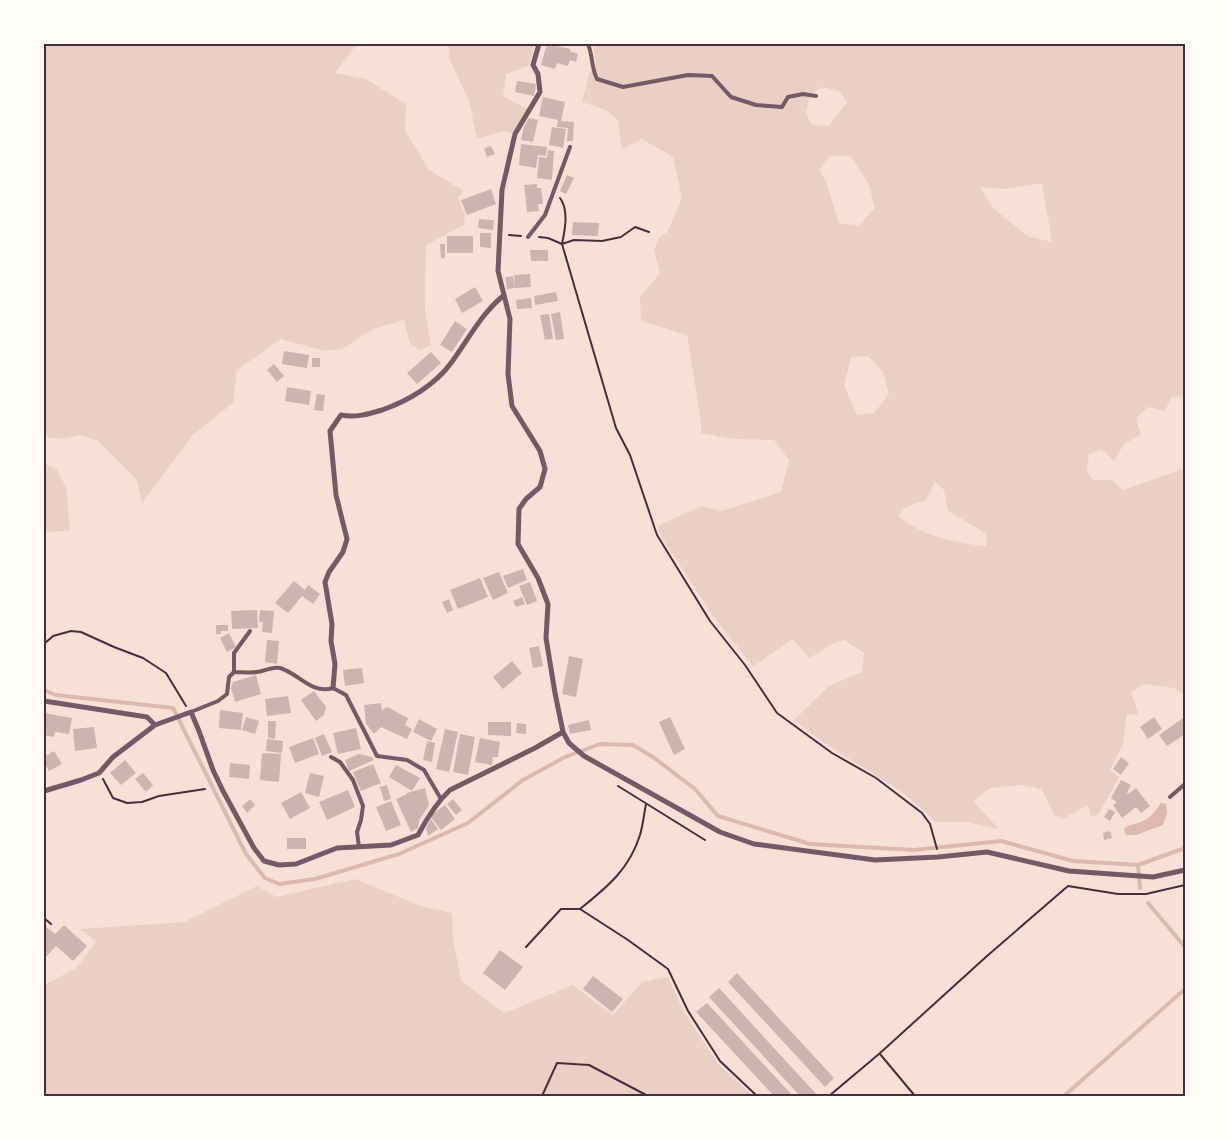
<svg xmlns="http://www.w3.org/2000/svg" width="1229" height="1140" font-family="Inter,sans-serif">
  <rect width="100%" height="100%" fill="#f7e1d7"/>
  <!-- green -->
  <path fill="#ebcfc5" fill-rule="evenodd" d="M44,44H357L335,73L366,79L406,104L405,130L429,170L464,191L458,197L465,215L464,225L426,245L425,310L431,345L420,350L410,344L404,320L373,329L342,349L325,351L281,339L237,370L233,403L193,435L142,503L137,480L98,441L80,435L60,439L44,437Z
    M448,44H535L528,66L506,74L503,96L527,109L513,134L505,131L477,139L469,101L450,60Z
    M593,44H1185V399L1172,396L1165,411L1148,407L1136,418L1141,435L1124,444L1114,461L1102,449L1089,454L1087,471L1093,480H1112L1123,490L1185,468V695L1174,688L1144,684L1131,693L1139,715L1127,714L1123,744L1110,770L1119,777L1098,815L1091,816L1088,805L1063,819L1054,815L1042,789L1020,785L990,788L973,801L999,829L966,822H935C909,792 871,773 838,752C823,742 808,731 794,720L829,686L862,672L864,653L844,640L832,644L810,658L792,639L753,667L714,617L662,538L658,526L701,506L721,511L781,492L789,460L774,440L734,439L701,433V422L687,335L641,321L640,297L660,273L654,250L659,238L668,231L682,198L673,157L642,139L622,149L618,120L606,110L582,102L590,71L596,68ZM822,87L839,91L847,102L829,126L812,125L806,113L810,95ZM829,156H851L869,185L875,208L859,225L839,224L826,181L819,170ZM1042,183L1052,242L1028,236L993,208L980,187L1003,189ZM868,356L883,372L889,394L874,413L857,415L844,385L851,357ZM935,482L944,490L948,511L987,534L986,546C955,543 923,536 898,516L906,507L926,500Z
    M46,464L57,470L66,487L70,530L44,533V465Z
    M355,879L421,906L452,913L453,937L461,981L504,1013L573,985L613,1015L642,982L668,977L684,1012L718,1064L753,1096H44V985L76,968L96,942L80,929L184,922L257,886L277,897Z"/>
  <!-- water -->
  <path fill="#dcb8b0" d="M1161,803L1166,804L1167,813L1163,825L1136,835H1126L1124,829C1130,823 1137,825 1143,821C1151,818 1156,810 1161,803Z"/>
  <g fill="none" stroke-linecap="round" stroke-linejoin="round">
    <!-- stream -->
    <path stroke="#dcb8b0" stroke-width="4" d="M44,690L56,695L173,708L246,854L265,878L279,884L315,879L399,854L468,823L523,780L565,757L600,744L633,745L653,757L695,789L718,816L810,844L914,850L1001,841L1073,861L1138,865L1185,848
      M1138,865L1140,888
      M1148,903L1185,947
      M1064,1096L1185,989"/>
  </g>
  <!-- building -->
  <path fill="#ccb4b1" d="M547,44L570,49V51L578,54L576,62L570,60L568,66L557,63L555,69L541,65Z
    M517,81L536,84L534,96L515,92Z
    M543,97L565,102L561,121L574,122L573,141H567L568,128L557,127L558,120L539,116Z
    M529,118L538,120L533,142L521,140L524,126Z
    M552,127L566,129L563,148L549,145Z
    M521,144L547,147L546,156L538,155L536,168L519,165Z
    M491,146L495,154L487,157L484,148Z
    M548,150L554,151L552,180L537,178L539,157L547,158Z
    M567,175L574,178L566,194L560,191Z
    M537,184V188H541L543,204H538L539,211L527,212L524,185Z
    M491,189L496,204L467,215L461,200Z
    M479,219L494,220L493,230L478,228Z
    M573,222L599,223L598,236L572,235Z
    M480,233H491V248L480,247Z
    M447,236H473V253H447Z
    M440,244H445V258H441Z
    M530,250H548V261H531Z
    M530,274L531,287L515,288L514,275Z
    M513,276L515,288L507,289L505,277Z
    M475,287L483,301L462,313L455,299Z
    M556,292L558,301L535,305L534,296Z
    M531,298L532,308L517,309L516,300Z
    M560,312L564,339L556,340L551,314Z
    M549,314L553,339L545,340L540,315Z
    M455,321L467,329L452,352L440,345Z
    M284,351L309,355L307,368L282,364Z
    M431,352L441,363L417,384L407,373Z
    M312,358H320V367H312Z
    M274,364L284,376L277,382L267,370Z
    M287,387L311,391L309,405L285,401Z
    M317,394L325,395L323,411L314,410Z
    M523,569L527,580L508,588L503,576Z
    M499,572L508,593L493,600L483,578Z
    M480,578L488,597L458,609L450,590Z
    M294,581L305,590L308,585L320,594L313,604L302,596L288,613L275,603Z
    M530,582L537,601L527,605L519,586Z
    M522,597L525,604L516,607L513,601Z
    M449,599L453,610L447,613L442,602Z
    M257,610L258,628L232,629L231,611Z
    M260,610L274,611L272,633L262,632L263,622H259Z
    M216,625H228V631H221V634H216Z
    M229,633L236,647L227,652L220,638Z
    M267,640L279,641L277,664L265,662Z
    M539,646L543,666L533,668L529,648Z
    M569,656L583,659L576,697L562,694Z
    M512,661L522,673L503,689L493,677Z
    M362,668L364,683L345,686L343,670Z
    M256,675L261,694L235,702L231,688L233,682Z
    M314,691L326,707L324,715L316,721L301,700Z
    M288,696L291,713L267,716L265,699Z
    M381,703L382,710L387,707L408,718L405,725L412,729L407,739L381,727L374,734L366,724L364,705Z
    M220,710L243,713L241,730L219,728Z
    M44,713L72,718L69,734L55,732L54,737L44,735Z
    M246,717L259,721L255,734L242,730Z
    M670,717L685,749L674,755L659,722Z
    M1154,717L1162,729L1148,739L1140,727Z
    M1183,718L1185,721V734L1167,746L1159,735Z
    M419,719L437,729L431,741L413,732Z
    M589,720L591,730L570,734L568,725Z
    M268,721H276L275,739L268,738Z
    M488,722H511V736L488,735Z
    M517,723L526,724V734L516,733Z
    M94,727L97,748L75,751L73,729Z
    M356,728L361,749L338,754L333,733Z
    M445,729L458,732L449,772L436,769Z
    M324,734L332,752L322,756L315,738Z
    M460,734L475,737L468,775L453,772Z
    M313,738L319,754L295,763L289,747Z
    M480,738L500,742L498,757H493L492,765L475,762Z
    M267,739L283,741L282,753L266,751Z
    M427,741L435,743L432,762L423,760Z
    M54,751L62,764L49,771L44,762V757Z
    M262,753L281,754L279,782L260,780Z
    M359,754L372,757L374,760L349,771L345,760Z
    M1121,757L1129,763L1121,775L1113,769Z
    M125,760L136,773L121,785L110,773Z
    M230,763L250,765L249,779L229,777Z
    M373,764L381,783L361,791L353,772Z
    M396,765L420,778L412,791L389,777Z
    M143,773L153,785L146,792L135,779Z
    M310,773L324,776L319,797L305,793Z
    M1121,780L1131,785L1127,793L1128,794L1136,788L1150,806L1141,813L1136,807L1122,818L1113,805L1117,802L1111,798Z
    M387,785L391,799L384,801L380,787Z
    M425,788L429,805L419,821L418,828L411,832L396,799L407,794V793Z
    M348,790L355,807L327,820L319,802Z
    M301,792L310,808L290,819L281,803Z
    M250,799L255,805L247,813L242,806Z
    M453,799L462,810L456,815L447,804Z
    M391,801L401,825L386,831L376,807Z
    M445,805L455,819L441,830L430,816Z
    M1109,809L1115,812L1110,821L1104,817Z
    M431,819L438,829L428,836L426,828Z
    M1110,831L1112,838L1104,840L1103,833Z
    M287,838H306V849H287Z
    M44,925L55,934L64,925L87,946L73,961L56,946L44,959Z
    M500,950L523,967L505,990L483,973Z
    M737,973L834,1078L825,1087L728,982Z
    M593,976L623,999L612,1012L583,989Z
    M719,988L818,1096H800L709,997Z
    M707,1003L793,1096H774L696,1012Z"/>
  <g fill="none" stroke-linecap="round" stroke-linejoin="round">
    <!-- path -->
    <path stroke="#4a2c40" stroke-width="2" d="M560,198C569,210 565,230 562,244L574,240L602,241L621,237L635,227L649,232
      M509,235L521,236
      M539,237L548,238L562,244L616,428L630,455L657,535L710,621L745,665L777,713L832,753L876,778L922,813L930,824L937,849
      M44,644L53,636L71,631L81,632L114,647L143,658L166,673L186,706
      M103,779L113,798L127,803L142,802L159,796L205,789
      M618,786L705,840
      M646,804C644,814 643,825 640,835C629,870 607,887 580,909L628,940L668,969L688,1011L720,1061L757,1096
      M44,918L51,924
      M526,947L561,909H580
      M880,1054L915,1096
      M542,1096L557,1063L589,1065L648,1096
      M829,1096L879,1054L987,956L1068,886L1118,894H1146L1185,885"/>
    <!-- service -->
    <path stroke="#755966" stroke-width="4" d="M588,44C593,56 591,67 597,79L623,87L688,75L712,76L731,97L756,105L782,107L788,97L803,94L816,96
      M528,237L545,215L570,147
      M234,672V653L250,631
      M191,712L218,701L227,694L229,677L234,672C242,672 250,673 257,672C266,671 272,666 280,668C298,673 312,695 333,688L346,695L377,756L407,760L424,770L441,799
      M331,757L340,762L353,780L363,806L361,820L357,832L359,847
      M1170,797L1185,784"/>
    <!-- minor -->
    <path stroke="#755966" stroke-width="5" d="M539,44L533,65L538,74L540,92L515,134L502,190L498,271L510,319L508,374L512,406L540,451L545,469L540,487L526,499L519,509L518,544L538,578L548,604L546,638L555,693L563,732L569,743L584,756L720,832L754,844L875,860L938,857L987,852L1069,871L1153,877L1185,870
      M333,688L335,664L331,641L332,624L325,582L329,572L343,552L347,539L336,495L330,431L341,415C355,418 369,414 382,410C408,401 435,385 451,363C468,340 481,314 503,296
      M44,701L147,717L155,725
      M44,791L81,780L99,773L113,757L155,725L191,712L199,731L213,770L223,791L254,848L264,861L279,865L296,864L337,848L391,845L418,835C427,818 436,803 450,790L535,748L563,732"/>
  </g>
  <!-- border -->
  <rect width="1229" height="1140" fill="none" stroke="#fffaf5" stroke-width="90"/>
  <rect x="45" y="45" width="1139" height="1050" fill="none" stroke="#4a2c40" stroke-width="2"/>
</svg>
